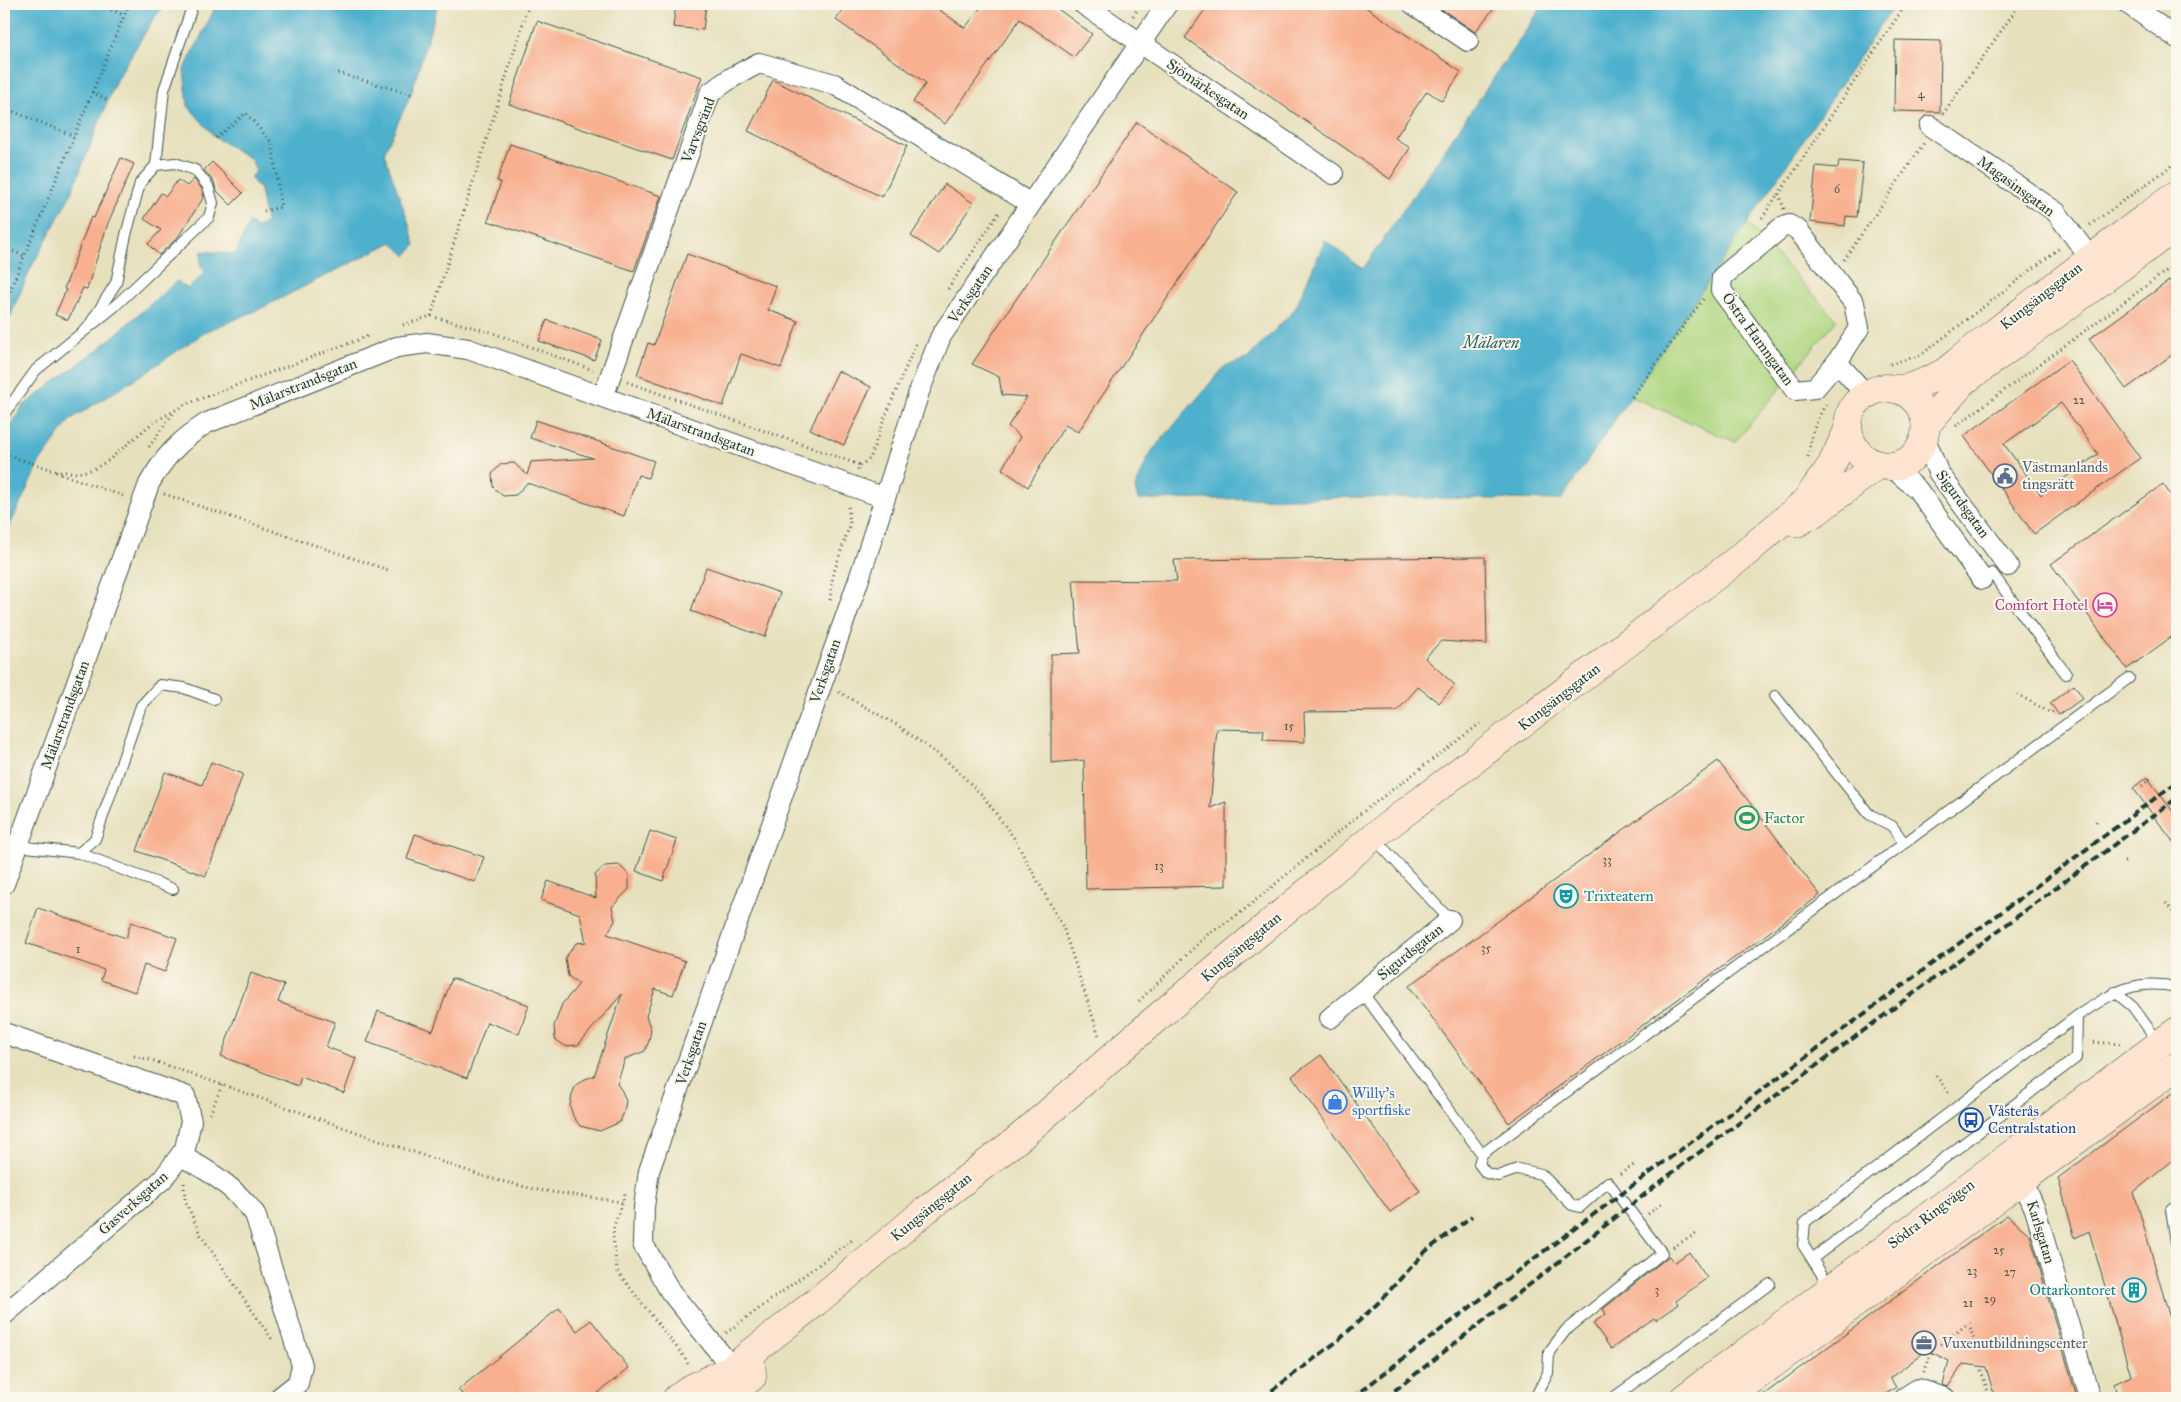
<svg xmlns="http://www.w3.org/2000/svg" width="2181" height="1402" font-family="'IM FELL Great Primer',serif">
  <rect width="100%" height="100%" fill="#fbf7ec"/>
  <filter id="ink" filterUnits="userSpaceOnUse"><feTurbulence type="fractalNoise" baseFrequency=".02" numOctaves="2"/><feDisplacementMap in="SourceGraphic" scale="10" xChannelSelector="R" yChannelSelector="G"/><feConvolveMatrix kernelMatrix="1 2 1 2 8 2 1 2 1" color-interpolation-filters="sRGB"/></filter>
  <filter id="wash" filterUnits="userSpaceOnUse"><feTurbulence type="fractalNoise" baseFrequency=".0096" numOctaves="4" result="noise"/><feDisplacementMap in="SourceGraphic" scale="20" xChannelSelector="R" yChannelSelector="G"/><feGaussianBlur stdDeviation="1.12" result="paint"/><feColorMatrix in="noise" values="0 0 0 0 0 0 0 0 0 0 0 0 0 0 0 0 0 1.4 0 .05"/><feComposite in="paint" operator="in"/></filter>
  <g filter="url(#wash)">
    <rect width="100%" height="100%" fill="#e7e0bd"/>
    <!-- green -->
    <path fill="#aed680" stroke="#668a5a" d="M1745,221L1837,320L1735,442L1628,395Z"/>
    <!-- water -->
    <path fill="#4eb0cd" stroke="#367680" d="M4,4H166L154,18L116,80L71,194L30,270L4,331Z
      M217,4H438L411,94L384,153L407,218L415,245L406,256L392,242L260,309L207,331L140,376L71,419L39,463L8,530L4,532V437L23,406L101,347L177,281L188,289L205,272L200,264L202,251L236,254L249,222L256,228L266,223L260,190L250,177L256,172L251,159L216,138L188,106L184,70Z
      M1544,4H1895L1561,500L1367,497L1138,500L1135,488L1150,453L1225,366L1247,359L1295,309L1325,240L1363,269Z"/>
    <g id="blocks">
      <!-- building -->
      <path fill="#f8b090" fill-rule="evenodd" d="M676,4H706L703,30L673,27Z
        M847,4H931L965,28L983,4H1051L1092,34L1074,57L1020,19L945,124L913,102L926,83L836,20Z
        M1209,4H1361L1461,72L1442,101L1427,91L1395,138L1410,148L1390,179L1185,38Z
        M1434,4H1497L1475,32Z
        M537,21L702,77L672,160L509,104Z
        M1895,40L1941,41L1940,112L1894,111Z
        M773,80L907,146L882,197L748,131Z
        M1137,122L1238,192L1078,432L1065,425L1028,487L1002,469L1020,437L1008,426L1027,397L1002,395L999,377L972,364Z
        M510,144L661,196L634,271L488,221L501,182L497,181Z
        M121,158L134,164L108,223L87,289L83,288L68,320L55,315L66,290L64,289L91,217L94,218Z
        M1839,161L1863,163L1857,217L1846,216L1845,226L1810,222L1816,166L1838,168Z
        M212,162L243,193L231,205L216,190L214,182L204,170Z
        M194,179L202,189L204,197L178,237L159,255L148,244L161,230L144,219L161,193L166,196L178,180L187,186Z
        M945,184L973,203L939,254L911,236Z
        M687,254L776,286L768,310L798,321L781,368L741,354L723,406L637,375L648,343L654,345Z
        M2177,275V351L2126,389L2089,339Z
        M547,320L602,340L594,360L539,341Z
        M2069,360L2140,458L2034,534L1964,436ZM2061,403L2098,454L2041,495L2004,444Z
        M838,371L871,387L844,445L810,429Z
        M536,420L654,461L648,478L638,475L624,516L527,483L516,495L503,496L493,487L492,474L501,464L514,463L527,475L531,462L593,458L530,438Z
        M2163,484L2177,504V633L2127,669L2051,564Z
        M1485,557L1487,644L1441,641L1425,658L1455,685L1439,703L1418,687L1397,711L1304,712L1305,742L1263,740L1264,730L1217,729L1210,808L1226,802V886L1086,889L1084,760L1051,763V654L1080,653L1073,580L1177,581L1174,560Z
        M706,567L780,593L765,637L691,611Z
        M2074,685L2083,698L2059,715L2050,703Z
        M1718,761L1820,895L1509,1123L1409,986Z
        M211,762L243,774L206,876L137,851L165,772L202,785Z
        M2147,777L2177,817V847L2133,788Z
        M650,831L677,840L663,881L636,871Z
        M415,834L484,857L475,882L407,859Z
        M619,865L629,875V889L612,907L615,921L607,934L685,961L673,995L655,989L646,1016L651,1030L649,1041L645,1051L625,1059L617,1084L622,1091L626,1101L624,1112L620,1122L600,1131L580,1126L573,1116L570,1106L572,1094L576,1085L585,1079L594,1076L622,994L578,1045L565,1046L555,1039L554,1026L562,1004L579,984L568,976L565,958L576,943L586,942L580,914L541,900L548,881L596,898L595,875L605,866Z
        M38,908L126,938L131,922L177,938L165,972L144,965L135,992L101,980L104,970L26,943Z
        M251,973L284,985L278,1002L335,1022L326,1047L356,1058L344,1093L301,1077L298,1086L221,1056Z
        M452,978L529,1005L519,1034L487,1022L467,1078L367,1042L378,1011L433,1031Z
        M1321,1055L1420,1191L1390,1212L1292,1076Z
        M2177,1090V1157L2134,1192L2177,1343V1398H2118L2114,1384L2131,1376L2089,1231L2075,1238L2058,1178Z
        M2007,1215L2030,1235L2077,1398H1995L1986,1367L1963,1364L1948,1387L1943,1385L1949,1361L1927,1350L1890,1378L1896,1387L1880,1398H1759Z
        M1689,1252L1707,1278L1676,1301L1678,1304L1656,1320L1654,1318L1611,1349L1593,1323L1606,1314L1603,1309L1669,1256L1674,1263Z
        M559,1308L577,1331L591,1320L629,1368L592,1398H466L458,1390Z"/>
    </g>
  </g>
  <g filter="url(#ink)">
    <use href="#blocks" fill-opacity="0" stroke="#3d5549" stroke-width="1"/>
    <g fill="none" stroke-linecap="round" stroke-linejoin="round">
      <!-- lane casing -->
      <g stroke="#3d5549" stroke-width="12">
        <path id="lane" d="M156,165L164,90L193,4
          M4,414L36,370L115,306L209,217L213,203L208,186L195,170L175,163L156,165L140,183L126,235L116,283L87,329
          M1992,573L2066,674
          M1775,696L1869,814L1892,826L1904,843
          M1374,838L1450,920
          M17,846L79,853L95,839L141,706L160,685L184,688L214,699
          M79,853L173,889
          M1362,992L1482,1154
          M2115,992L2133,1007L2159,1043
          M2177,1206L2171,1210L2177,1248
          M1812,1259L2076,1058L2077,1016
          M1830,1287L1803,1245L1805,1222L2077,1016C2113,993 2132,978 2177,987
          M1535,1398L1548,1373L1549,1352L1566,1330L1662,1253L1608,1182L1580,1207L1572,1205L1541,1174L1518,1169L1498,1176L1486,1173L1479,1164L1482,1154L2129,678
          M1613,1398L1770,1284"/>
      </g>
      <!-- street casing -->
      <g stroke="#3d5549" stroke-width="22">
        <path id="street" d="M1083,4L1333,174
          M1413,4L1468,41
          M2128,4L2177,38
          M1930,126L2056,212L2090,258
          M1837,362L1815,388L1795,390L1721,290L1722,277L1781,228L1789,225L1798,230L1854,303L1859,328L1837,362L1866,395
          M603,397L710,93L731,78L759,63L834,84L1031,204
          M1925,438L1938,472L2008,566
          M1890,466L1917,489L1982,579
          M4,884L149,484C164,457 181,439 207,423L397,347L427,343L468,349L885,498
          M1330,1018L1450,920
          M4,1033L185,1096L191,1121L185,1149L162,1180L4,1315
          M180,1156C210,1170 235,1188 255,1214L302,1365L298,1383L279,1398
          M2017,1168L2035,1209L2090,1398
          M732,1368L670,1291L643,1244L644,1207L649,1171L859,579L919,392L941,336L1167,4
          M1904,1398L1918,1389L1945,1398"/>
      </g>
      <!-- secondary casing -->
      <g stroke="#3d5549" stroke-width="29">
        <path id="secondary" d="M1900,390C1947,411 1923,479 1876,464C1853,457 1840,428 1854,406C1860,397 1875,388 1886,388C1891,388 1896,390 1901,389C1914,387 1932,379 1943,373C1951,368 1959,360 1967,354C1985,340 2003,326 2021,312C2072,272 2125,233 2177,194
          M1926,425L1963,382L2177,226
          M1797,523L1816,512L1878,465
          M677,1398L686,1391L732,1368L816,1302L926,1210L1018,1139L1152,1022L1373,837L1742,556L1805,502L1831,466L1848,430
          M725,1398L752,1377L751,1352
          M1684,1398L2177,1031
          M1727,1398L2177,1066"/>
      </g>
      <!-- path -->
      <path stroke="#3d5549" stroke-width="3" stroke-dasharray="1 4" stroke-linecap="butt" d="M97,4L124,15
        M1133,16L1141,4
        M338,73L411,94
        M92,92L109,101
        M4,108L74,136
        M1943,114L2020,4
        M216,138L246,113L272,143L281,207L264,211
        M1784,209L1779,194L1906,4
        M1762,218L1778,194
        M2090,225L2177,162
        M4,247L24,256
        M1844,260L1924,143
        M948,289L1000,211
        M4,305L129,4
        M4,312L12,314
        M431,316L529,4
        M403,325L431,316L490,332L593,370
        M1890,364L1921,355L2061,247
        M627,382L860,465
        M1632,397L1704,298
        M1956,426L2177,263
        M149,447L173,413
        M4,454L50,469
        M1808,457C1811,437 1815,421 1826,404
        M50,470L77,473L94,469L109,460L151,424L184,405L368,336
        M858,470L860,465L870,459L880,429L917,341
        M56,472L123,496L125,495
        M164,494L391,571
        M830,600L833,575L850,524L848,505
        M839,692L897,725L947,761L983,796L1014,838L1063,927L1099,1036
        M2017,694L2051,713L2055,710
        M2142,786L2153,776
        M2096,822L2097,820
        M2124,862L2128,861
        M2166,903L2177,917
        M1139,1001L1207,935L1239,914L1360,814L1481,723
        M2089,1042L2122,1044
        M134,1056L157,1062L485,1177L538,1190L622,1202
        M1936,1076L1950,1094
        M210,1114L222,1085
        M1620,1174L1634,1165
        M184,1183L185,1200L200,1234L273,1341
        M625,1194L614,1226L613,1237L617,1271L685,1358L688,1364
        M1648,1214L1664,1202
        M1673,1247L1696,1234
        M726,1333L852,1240
        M1941,1344L1969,1323L1977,1352
        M1981,1370L1990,1398
        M1924,1372L1932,1352"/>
      <!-- lane -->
      <use href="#lane" stroke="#fff" stroke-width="10"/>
      <!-- street -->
      <use href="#street" stroke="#fff" stroke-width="20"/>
      <!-- secondary -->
      <use href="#secondary" stroke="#fde4d1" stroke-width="28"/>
      <!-- rail -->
      <path stroke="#1f3d34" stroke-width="4" stroke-dasharray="8 4" stroke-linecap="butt" d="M1262,1398L1339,1340L1378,1303L1426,1251L1472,1216
        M1352,1398L1520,1269L2177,782
        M1385,1398L1681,1166L2177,798"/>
    </g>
  </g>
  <!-- icons -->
  <defs>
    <g id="civic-ring" transform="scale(1.25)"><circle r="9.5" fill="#fbf7ec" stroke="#5c6f8a" stroke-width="1.5"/><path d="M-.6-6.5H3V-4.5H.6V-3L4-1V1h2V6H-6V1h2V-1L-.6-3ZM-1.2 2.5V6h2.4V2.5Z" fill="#5c6f8a"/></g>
    <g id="hotel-ring" transform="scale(1.25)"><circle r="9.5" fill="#fbf7ec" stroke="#d1479c" stroke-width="1.5"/><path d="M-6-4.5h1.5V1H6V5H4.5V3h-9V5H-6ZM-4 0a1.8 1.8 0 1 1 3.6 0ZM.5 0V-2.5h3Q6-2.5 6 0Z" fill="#d1479c"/></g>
    <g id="stadium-ring" transform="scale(1.25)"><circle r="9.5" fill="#fbf7ec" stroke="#2e9e5b" stroke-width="1.5"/><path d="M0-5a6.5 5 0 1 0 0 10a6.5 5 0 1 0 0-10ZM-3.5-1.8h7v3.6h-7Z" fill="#2e9e5b"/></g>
    <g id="theatre-ring" transform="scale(1.25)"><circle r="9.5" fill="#fbf7ec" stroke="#0f9aa8" stroke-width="1.5"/><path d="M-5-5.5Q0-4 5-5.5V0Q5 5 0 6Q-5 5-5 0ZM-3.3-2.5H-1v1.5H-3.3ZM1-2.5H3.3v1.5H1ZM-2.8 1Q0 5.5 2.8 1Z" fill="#0f9aa8"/></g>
    <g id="shop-ring" transform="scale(1.25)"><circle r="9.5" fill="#fbf7ec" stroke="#3f7fe0" stroke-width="1.5"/><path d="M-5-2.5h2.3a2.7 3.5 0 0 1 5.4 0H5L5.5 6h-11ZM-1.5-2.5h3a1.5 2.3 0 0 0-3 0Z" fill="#3f7fe0"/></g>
    <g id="bus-ring" transform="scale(1.25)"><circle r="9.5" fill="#fbf7ec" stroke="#1a4fb4" stroke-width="1.5"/><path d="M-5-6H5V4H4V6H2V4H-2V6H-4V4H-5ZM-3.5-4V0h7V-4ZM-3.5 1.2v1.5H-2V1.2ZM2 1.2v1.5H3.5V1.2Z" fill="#1a4fb4"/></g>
    <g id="building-ring" transform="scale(1.25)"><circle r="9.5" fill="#fbf7ec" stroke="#0f9aa8" stroke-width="1.5"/><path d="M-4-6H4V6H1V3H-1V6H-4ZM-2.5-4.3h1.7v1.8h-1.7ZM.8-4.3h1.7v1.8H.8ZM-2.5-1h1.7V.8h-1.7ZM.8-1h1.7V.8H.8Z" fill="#0f9aa8"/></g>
    <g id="office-ring" transform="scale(1.25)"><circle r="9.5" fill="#fbf7ec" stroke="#5c6f8a" stroke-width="1.5"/><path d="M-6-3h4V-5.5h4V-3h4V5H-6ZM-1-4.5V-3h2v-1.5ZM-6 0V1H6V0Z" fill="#5c6f8a"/></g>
  </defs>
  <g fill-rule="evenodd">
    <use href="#civic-ring" x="2005" y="476"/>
    <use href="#hotel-ring" x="2105" y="605"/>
    <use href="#stadium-ring" x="1747" y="818"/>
    <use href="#theatre-ring" x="1566" y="896"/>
    <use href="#shop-ring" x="1335" y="1102"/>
    <use href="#bus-ring" x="1971" y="1120"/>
    <use href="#building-ring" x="2134" y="1290"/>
    <use href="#office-ring" x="1924" y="1343"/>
  </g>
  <g text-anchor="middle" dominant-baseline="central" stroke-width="4" stroke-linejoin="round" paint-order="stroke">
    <!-- number labels -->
    <g font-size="12" fill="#555a4b">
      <text x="1921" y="94">4</text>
      <text x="1837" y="189">6</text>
      <text x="2079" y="400">22</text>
      <text x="1289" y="726">15</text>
      <text x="1607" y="860">33</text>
      <text x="1159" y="866">13</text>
      <text x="1486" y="948">35</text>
      <text x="78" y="949">1</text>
      <text x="1999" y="1250">25</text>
      <text x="1972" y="1271">23</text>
      <text x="2010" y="1272">27</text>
      <text x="1657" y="1290">3</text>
      <text x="1990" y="1299">29</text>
      <text x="1968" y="1303">21</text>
    </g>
    <!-- street labels -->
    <g font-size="15" fill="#1f3d34" stroke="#fbf7ec">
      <text transform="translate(1208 89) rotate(34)">Sjömärkesgatan</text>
      <text transform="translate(698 130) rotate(-69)">Varvsgränd</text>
      <text transform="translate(2016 186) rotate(36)">Magasinsgatan</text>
      <text transform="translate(970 294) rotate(-56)">Verksgatan</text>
      <text transform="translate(2041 296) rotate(-38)">Kungsängsgatan</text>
      <text transform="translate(1758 339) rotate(54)">Östra Hamngatan</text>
      <text transform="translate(303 384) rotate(-22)">Mälarstrandsgatan</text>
      <text transform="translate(701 432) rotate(20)">Mälarstrandsgatan</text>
      <text transform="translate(1963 504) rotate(54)">Sigurdsgatan</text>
      <text transform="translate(825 671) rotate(-71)">Verksgatan</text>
      <text transform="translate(1559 697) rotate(-38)">Kungsängsgatan</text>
      <text transform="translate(65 715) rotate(-70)">Mälarstrandsgatan</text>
      <text transform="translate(1241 947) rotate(-40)">Kungsängsgatan</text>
      <text transform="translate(1410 952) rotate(-39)">Sigurdsgatan</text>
      <text transform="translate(691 1053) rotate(-71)">Verksgatan</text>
      <text transform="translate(133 1203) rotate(-42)">Gasverksgatan</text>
      <text transform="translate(931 1207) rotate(-39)">Kungsängsgatan</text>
      <text transform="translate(1931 1214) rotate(-37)">Södra Ringvägen</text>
      <text transform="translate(2041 1232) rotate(73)">Karlsgatan</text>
    </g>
    <!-- service labels -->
    <g font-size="15" fill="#4e5e75" stroke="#fbf7ec" text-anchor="start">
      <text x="2022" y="467">Västmanlands<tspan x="2022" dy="17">tingsrätt</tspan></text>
      <text x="1942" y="1343">Vuxenutbildningscenter</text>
    </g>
    <!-- hotel labels -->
    <g font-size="15" fill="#b23c85" stroke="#fbf7ec" text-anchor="end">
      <text x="2088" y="605">Comfort Hotel</text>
    </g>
    <!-- leisure labels -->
    <g font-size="15" fill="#27864d" stroke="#fbf7ec" text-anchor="start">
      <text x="1764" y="818">Factor</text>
    </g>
    <!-- culture labels -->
    <g font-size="15" fill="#0d838f" stroke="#fbf7ec" text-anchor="start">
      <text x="1584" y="896">Trixteatern</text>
      <text x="2116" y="1290" text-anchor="end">Ottarkontoret</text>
    </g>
    <!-- shop labels -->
    <g font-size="15" fill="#366cbe" stroke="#fbf7ec" text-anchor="start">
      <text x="1352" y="1093">Willy's<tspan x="1352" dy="17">sportfiske</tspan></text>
    </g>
    <!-- transit labels -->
    <g font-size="15" fill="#164399" stroke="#fbf7ec" text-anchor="start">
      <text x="1988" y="1111">Våsterås<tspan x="1988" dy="17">Centralstation</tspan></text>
    </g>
    <!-- water labels -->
    <g font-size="16" font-style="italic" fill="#2d6062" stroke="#fbf7ec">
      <text x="1491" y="342">Mälaren</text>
    </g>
  </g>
  <!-- margin -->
  <rect width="2181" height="1402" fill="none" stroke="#fbf7ec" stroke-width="20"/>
</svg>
